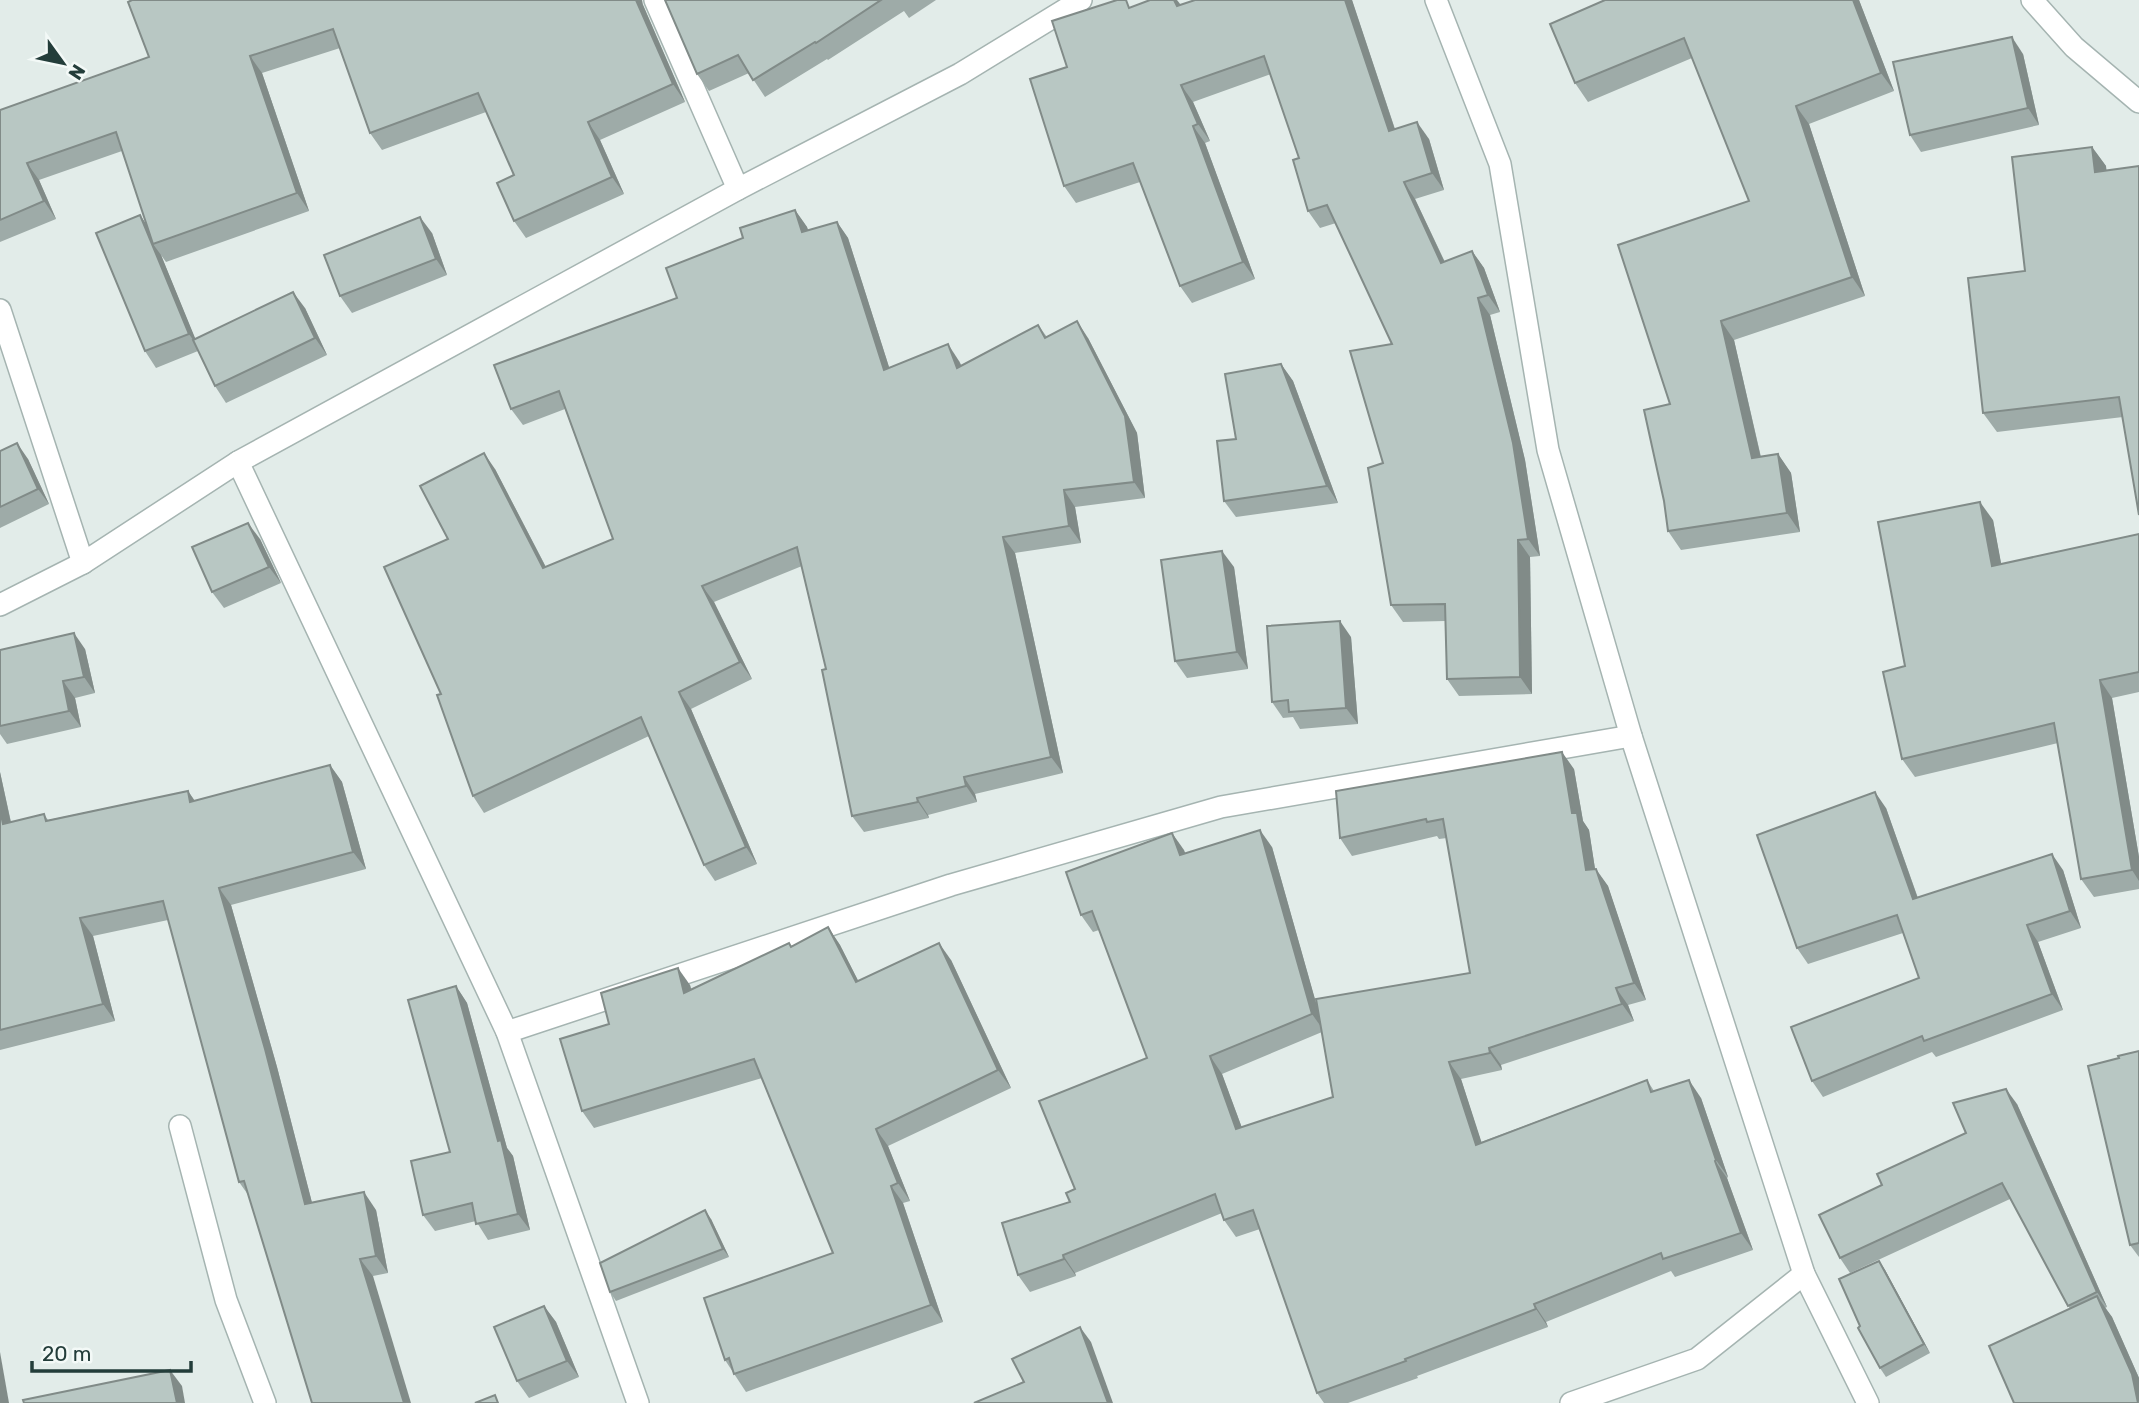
<svg xmlns="http://www.w3.org/2000/svg" width="2139" height="1403" font-family="Rubik,sans-serif">
  <style>
    .lines { fill: none; stroke-linecap: round; stroke-linejoin: round }
    .minor-casing { stroke: #a5b4b1; stroke-width: 24 }
    .minor { stroke: #fff; stroke-width: 21 }
    .wall { fill: #9eaba8; fill-rule: evenodd }
    .shaded-wall { fill: #818b88 }
    .building { fill: #b8c7c3; stroke: #818b88; stroke-width: 2 }
  </style>
  <rect width="100%" height="100%" fill="#e2ece9"/>
  <g class="lines">
    <defs>
      <g id="minor">
        <polyline points="655,0 738,189"/>
        <polyline points="1436,0 1500,164 1548,450 1631,736 1804,1274 1868,1403"/>
        <polyline points="2032,0 2074,47 2139,102"/>
        <polyline points="0,310 83,563"/>
        <polyline points="238,462 507,1032 638,1403"/>
        <polyline points="0,605 83,563 238,462 738,189 960,74 1081,0"/>
        <polyline points="507,1032 951,885 1221,807 1631,736"/>
        <polyline points="180,1126 226,1300 265,1403"/>
        <polyline points="1571,1403 1697,1359 1804,1274"/>
      </g>
    </defs>
    <use href="#minor" class="minor-casing"/>
    <use href="#minor" class="minor"/>
  </g>
  <g class="wall">
    <polygon points="132,0 643,5 685,102 600,140 624,194 526,238 514,221 514,175 486,112 382,150 370,133 340,48 262,73 309,211 166,262 161,255 195,339 305,308 327,355 226,403 215,386 198,351 156,368 145,351 140,215 147,226 122,151 39,180 56,219 0,242 0,110 149,57"/>
    <polygon points="665,0 936,0 909,18 904,11 828,60 827,59 765,97 749,73 709,91 697,74"/>
    <polygon points="1352,0 1395,129 1429,139 1444,190 1415,199 1445,262 1472,251 1484,268 1500,312 1490,315 1525,460 1540,556 1530,557 1532,694 1459,696 1447,679 1445,621 1403,622 1391,605 1383,463 1392,344 1336,223 1320,228 1308,211 1299,158 1271,74 1193,102 1210,141 1205,143 1255,279 1192,303 1180,286 1140,182 1076,203 1064,186 1132,7"/>
    <polygon points="1605,0 1859,0 1894,91 1809,124 1865,296 1734,340 1761,457 1778,454 1791,473 1800,532 1681,550 1668,531 1670,404 1749,201 1692,58 1588,102 1575,83"/>
    <polygon points="2023,54 2039,125 1921,152 1910,135"/>
    <polygon points="2092,147 2106,166 2106,171 2123,417 1997,432 1983,413 2025,271"/>
    <polygon points="795,210 807,227 808,230 837,222 848,238 889,367 959,361 962,366 1038,325 1047,337 1088,338 1137,433 1145,498 1075,507 1081,543 1015,553 1063,773 975,794 977,802 928,815 929,818 864,832 852,816 826,669 802,566 714,602 752,679 691,709 757,864 715,881 704,865 649,736 484,813 473,796 441,694 448,539 495,469 546,567 613,539 565,409 523,425 511,409 677,298 743,238"/>
    <polygon points="432,233 447,275 352,313 340,296"/>
    <polygon points="1281,364 1293,381 1338,503 1236,517 1224,501 1236,439"/>
    <polygon points="0,451 28,459 49,504 0,528"/>
    <polygon points="1993,520 2001,564 2139,534 2139,692 2112,698 2139,857 2139,889 2094,897 2081,879 2058,743 1915,777 1902,759 1905,666"/>
    <polygon points="260,539 281,583 224,608 212,592"/>
    <polygon points="1234,567 1248,669 1187,678 1175,661"/>
    <polygon points="1351,637 1358,724 1300,729 1293,717 1283,718 1272,702"/>
    <polygon points="85,649 95,693 75,698 81,727 7,744 0,734 0,650"/>
    <polygon points="330,765 342,782 366,869 231,905 277,1067 312,1203 376,1210 388,1273 373,1276 249,1196 239,1182 168,920 93,936 115,1021 0,1050 0,772 11,822 44,814 48,820 188,791 195,801"/>
    <path d="M 1574,769 L 1583,821 L 1589,830 L 1595,869 L 1608,886 L 1646,1000 L 1628,1005 L 1634,1021 L 1501,1065 L 1502,1070 L 1461,1079 L 1481,1142 L 1647,1080 L 1654,1091 L 1701,1098 L 1728,1177 L 1727,1178 L 1753,1250 L 1675,1277 L 1671,1271 L 1546,1322 L 1548,1327 L 1417,1376 L 1418,1378 L 1348,1403 L 1324,1403 L 1317,1393 L 1260,1229 L 1236,1237 L 1224,1220 L 1222,1213 L 1075,1273 L 1076,1276 L 1030,1292 L 1018,1275 L 1070,1202 L 1075,1189 L 1147,1058 L 1099,930 L 1093,932 L 1081,915 L 1172,833 L 1185,854 L 1272,847 L 1319,1014 L 1470,973 L 1447,838 L 1439,839 L 1437,836 L 1352,856 L 1340,838 ZM 1322,1032 L 1333,1097 L 1242,1128 L 1222,1074 Z"/>
    <polygon points="1886,808 1918,898 2063,870 2081,928 2038,942 2063,1010 1936,1057 1932,1052 1823,1097 1812,1081 1919,978 1903,933 1808,964 1797,948"/>
    <polygon points="828,927 840,945 858,981 951,960 1011,1088 888,1146 910,1201 903,1203 943,1322 746,1392 725,1360 833,1253 762,1078 594,1128 582,1111 609,1024 690,985 691,989 789,943 792,947"/>
    <polygon points="456,986 467,1003 507,1148 513,1156 530,1230 488,1240 476,1221 435,1231 423,1215 450,1152"/>
    <polygon points="2139,1051 2139,1257 2130,1245 2119,1058"/>
    <polygon points="2017,1104 2107,1307 2105,1308 2112,1317 2139,1378 2139,1403 2070,1309 2010,1199 1850,1273 1840,1258 1882,1185"/>
    <polygon points="711,1219 729,1257 616,1301 610,1292"/>
    <polygon points="1879,1261 1885,1270 1930,1353 1886,1377 1880,1368 1860,1326"/>
    <polygon points="544,1306 556,1322 579,1377 529,1398 517,1381"/>
  </g>
  <g class="shaded-wall">
    <polygon points="636,0 642,0 643,5 685,102 673,84"/>
    <polygon points="1174,0 1177,0 1184,9 1177,6"/>
    <polygon points="1345,0 1352,0 1401,148 1389,131"/>
    <polygon points="1853,0 1859,0 1894,91 1881,73"/>
    <polygon points="2012,37 2023,54 2039,125 2028,108"/>
    <polygon points="250,56 262,73 309,211 297,193"/>
    <polygon points="1181,85 1193,102 1210,141 1198,124"/>
    <polygon points="1796,106 1809,124 1865,296 1852,277"/>
    <polygon points="588,122 600,140 624,194 612,177"/>
    <polygon points="1417,122 1429,139 1444,190 1432,173"/>
    <polygon points="1193,126 1205,143 1255,279 1243,262"/>
    <polygon points="2092,147 2106,166 2109,191 2095,172"/>
    <polygon points="27,163 39,180 56,219 44,201"/>
    <polygon points="1404,182 1415,199 1453,280 1441,263"/>
    <polygon points="795,210 807,227 814,249 802,232"/>
    <polygon points="140,215 151,231 153,244 161,255 200,350 189,334"/>
    <polygon points="420,217 432,233 447,275 436,259"/>
    <polygon points="837,222 848,238 895,386 884,370"/>
    <polygon points="1472,251 1484,268 1500,312 1488,295"/>
    <polygon points="293,292 305,308 327,355 315,338"/>
    <polygon points="1478,298 1490,315 1525,460 1540,556 1528,539"/>
    <polygon points="1077,321 1088,338 1137,433 1145,498 1134,482"/>
    <polygon points="1721,321 1734,340 1765,476 1752,458"/>
    <polygon points="948,344 959,361 969,385 957,368"/>
    <polygon points="1281,364 1293,381 1338,503 1327,486"/>
    <polygon points="17,443 28,459 49,504 38,489"/>
    <polygon points="484,453 495,469 555,585 543,568"/>
    <polygon points="1778,454 1791,473 1800,532 1787,513"/>
    <polygon points="1064,490 1075,507 1081,543 1069,526"/>
    <polygon points="1980,502 1993,520 2005,584 1992,566"/>
    <polygon points="248,523 260,539 281,583 269,567"/>
    <polygon points="1003,537 1015,553 1063,773 1051,757"/>
    <polygon points="1518,540 1530,557 1532,694 1520,677"/>
    <polygon points="1222,551 1234,567 1248,669 1237,652"/>
    <polygon points="702,586 714,602 752,679 740,662"/>
    <polygon points="1340,621 1351,637 1358,724 1346,708"/>
    <polygon points="74,633 85,649 95,693 84,677"/>
    <polygon points="2100,680 2112,698 2139,857 2139,881 2132,870"/>
    <polygon points="63,681 75,698 81,727 69,711"/>
    <polygon points="679,692 691,709 757,864 746,847"/>
    <polygon points="1562,752 1574,769 1583,821 1589,830 1598,888 1586,870 1572,813"/>
    <polygon points="330,765 342,782 366,869 353,852"/>
    <polygon points="0,772 15,842 3,824 0,810"/>
    <polygon points="964,777 975,794 977,802 966,786"/>
    <polygon points="188,791 200,809 190,802"/>
    <polygon points="1875,792 1886,808 1924,916 1913,899"/>
    <polygon points="917,798 928,815 929,818 918,802"/>
    <polygon points="1260,830 1272,847 1324,1031 1312,1014"/>
    <polygon points="1172,833 1184,850 1193,872 1180,855"/>
    <polygon points="2052,854 2063,870 2081,928 2070,911"/>
    <polygon points="1596,869 1608,886 1646,1000 1634,983"/>
    <polygon points="219,888 231,905 277,1067 317,1222 305,1204"/>
    <polygon points="80,918 93,936 115,1021 103,1004"/>
    <polygon points="2027,925 2038,942 2063,1010 2052,994"/>
    <polygon points="828,927 840,945 868,1000 856,982"/>
    <polygon points="939,943 951,960 1011,1088 998,1070"/>
    <polygon points="678,968 690,985 696,1010 684,993"/>
    <polygon points="456,986 467,1003 507,1148 513,1156 530,1230 518,1214"/>
    <polygon points="1616,988 1628,1005 1634,1021 1622,1004"/>
    <polygon points="1489,1048 1501,1065 1502,1070 1490,1053"/>
    <polygon points="1210,1056 1222,1074 1249,1147 1236,1129"/>
    <polygon points="1449,1062 1461,1079 1488,1162 1476,1145"/>
    <polygon points="1689,1080 1701,1098 1728,1177 1716,1160"/>
    <polygon points="2006,1089 2017,1104 2107,1307 2097,1292"/>
    <polygon points="876,1129 888,1146 910,1201 898,1183"/>
    <polygon points="1715,1161 1727,1178 1753,1250 1741,1233"/>
    <polygon points="891,1186 903,1203 943,1322 931,1305"/>
    <polygon points="364,1192 376,1210 388,1273 376,1256"/>
    <polygon points="705,1210 711,1219 729,1257 723,1249"/>
    <polygon points="1063,1255 1075,1273 1076,1276 1064,1259"/>
    <polygon points="360,1259 373,1276 411,1403 404,1403"/>
    <polygon points="1879,1261 1885,1270 1930,1353 1924,1344"/>
    <polygon points="2097,1296 2112,1317 2139,1378 2139,1403"/>
    <polygon points="1534,1304 1546,1322 1548,1327 1536,1309"/>
    <polygon points="544,1306 556,1322 579,1377 567,1361"/>
    <polygon points="1080,1327 1091,1342 1113,1403 1108,1403"/>
    <polygon points="0,1352 9,1403 0,1403"/>
    <polygon points="170,1370 182,1386 185,1403 177,1403"/>
  </g>
  <g class="building">
    <polygon points="132,0 636,0 673,84 588,122 612,177 514,221 497,183 514,175 478,93 370,133 333,29 250,56 297,193 153,244 116,132 27,163 44,201 0,220 0,110 149,57 128,2"/>
    <polygon points="665,0 881,0 816,43 815,42 753,80 738,55 697,74"/>
    <polygon points="1117,0 1126,0 1129,8 1150,0 1174,0 1177,6 1195,0 1345,0 1389,131 1417,122 1432,173 1404,182 1441,263 1472,251 1488,295 1478,298 1513,443 1528,539 1518,540 1520,677 1447,679 1445,604 1391,605 1368,468 1383,463 1350,351 1392,344 1327,205 1308,211 1293,160 1299,158 1264,56 1181,85 1198,124 1193,126 1243,262 1180,286 1133,163 1064,186 1030,79 1067,67 1052,21"/>
    <polygon points="1605,0 1853,0 1881,73 1796,106 1852,277 1721,321 1752,458 1778,454 1787,513 1668,531 1664,501 1644,410 1670,404 1618,245 1749,201 1684,38 1575,83 1550,24"/>
    <polygon points="2012,37 2028,108 1910,135 1893,62"/>
    <polygon points="2092,147 2095,172 2139,166 2139,515 2119,397 1983,413 1968,278 2025,271 2012,157"/>
    <polygon points="795,210 802,232 837,222 884,370 948,344 957,368 1038,325 1045,338 1077,321 1125,416 1134,482 1064,490 1069,526 1003,537 1051,757 964,777 966,786 917,798 918,802 852,816 822,670 826,669 797,547 702,586 740,662 679,692 746,847 704,865 641,717 473,796 437,695 441,694 384,567 448,539 420,486 484,453 543,568 613,539 559,391 511,409 494,365 677,298 666,268 743,238 740,228"/>
    <polygon points="140,215 189,334 145,351 96,233"/>
    <polygon points="420,217 436,259 340,296 324,255"/>
    <polygon points="293,292 315,338 215,386 193,340"/>
    <polygon points="1281,364 1327,486 1224,501 1217,441 1236,439 1225,374"/>
    <polygon points="17,443 38,489 0,507 0,451"/>
    <polygon points="1980,502 1992,566 2139,534 2139,672 2100,680 2132,870 2081,879 2054,723 1902,759 1883,672 1905,666 1878,522"/>
    <polygon points="248,523 269,567 212,592 192,547"/>
    <polygon points="1222,551 1237,652 1175,661 1161,560"/>
    <polygon points="1340,621 1346,708 1289,712 1288,700 1272,702 1267,626"/>
    <polygon points="74,633 84,677 63,681 69,711 0,726 0,650"/>
    <polygon points="1562,752 1572,813 1577,813 1586,870 1596,869 1634,983 1616,988 1622,1004 1489,1048 1490,1053 1449,1062 1476,1145 1647,1080 1651,1092 1689,1080 1716,1160 1715,1161 1741,1233 1663,1259 1661,1253 1534,1304 1536,1309 1405,1359 1406,1361 1317,1393 1253,1210 1224,1220 1215,1194 1063,1255 1064,1259 1018,1275 1002,1223 1070,1202 1066,1193 1075,1189 1039,1101 1147,1058 1092,911 1081,915 1066,872 1172,833 1180,855 1260,830 1312,1014 1210,1056 1236,1129 1333,1097 1316,999 1470,973 1443,819 1427,822 1426,819 1340,838 1336,791"/>
    <polygon points="330,765 353,852 219,888 265,1049 305,1204 364,1192 376,1256 360,1259 404,1403 312,1403 244,1181 239,1182 163,901 80,918 103,1004 0,1030 0,810 3,824 44,814 46,821 188,791 190,802"/>
    <polygon points="1875,792 1913,899 2052,854 2070,911 2027,925 2052,994 1924,1041 1922,1036 1812,1081 1791,1027 1919,978 1897,915 1797,948 1757,835"/>
    <polygon points="828,927 856,982 939,943 998,1070 876,1129 898,1183 891,1186 931,1305 734,1374 729,1358 725,1360 704,1298 833,1253 754,1059 582,1111 560,1039 609,1024 601,993 678,968 684,993 789,943 791,947"/>
    <polygon points="456,986 498,1141 501,1140 518,1214 476,1224 472,1203 423,1215 411,1161 450,1152 408,1000"/>
    <polygon points="2139,1051 2139,1243 2130,1245 2088,1066 2119,1058 2118,1056"/>
    <polygon points="2006,1089 2097,1292 2068,1306 2002,1183 1840,1258 1819,1215 1882,1185 1877,1174 1966,1133 1953,1103"/>
    <polygon points="705,1210 723,1249 610,1292 600,1263"/>
    <polygon points="1879,1261 1924,1344 1880,1368 1858,1328 1860,1326 1839,1279"/>
    <polygon points="2097,1296 2132,1374 2138,1403 2014,1403 1989,1346"/>
    <polygon points="544,1306 567,1361 517,1381 494,1327"/>
    <polygon points="1080,1327 1108,1403 974,1403 1024,1382 1012,1359"/>
    <polygon points="170,1370 177,1403 24,1403 23,1400"/>
    <polygon points="495,1395 498,1403 475,1403"/>
  </g>
  <g transform="translate(63 63) rotate(123)" stroke="#f3f9f7" stroke-width="5" paint-order="stroke">
  <path d="M0-5L12 26L0 18L-12 26Z" fill="#233d3a"/>
  <text y="-10" font-size="19" font-weight="bold" text-anchor="middle" fill="#233d3a">N</text>
  </g>
  <path d="M32 1361v10h159v-10" fill="none" stroke="#233d3a" stroke-width="3.5"/>
  <text x="42" y="1361" font-size="21" fill="#233d3a" stroke="#f3f9f7" stroke-width="5" paint-order="stroke">20 m</text>
</svg>
